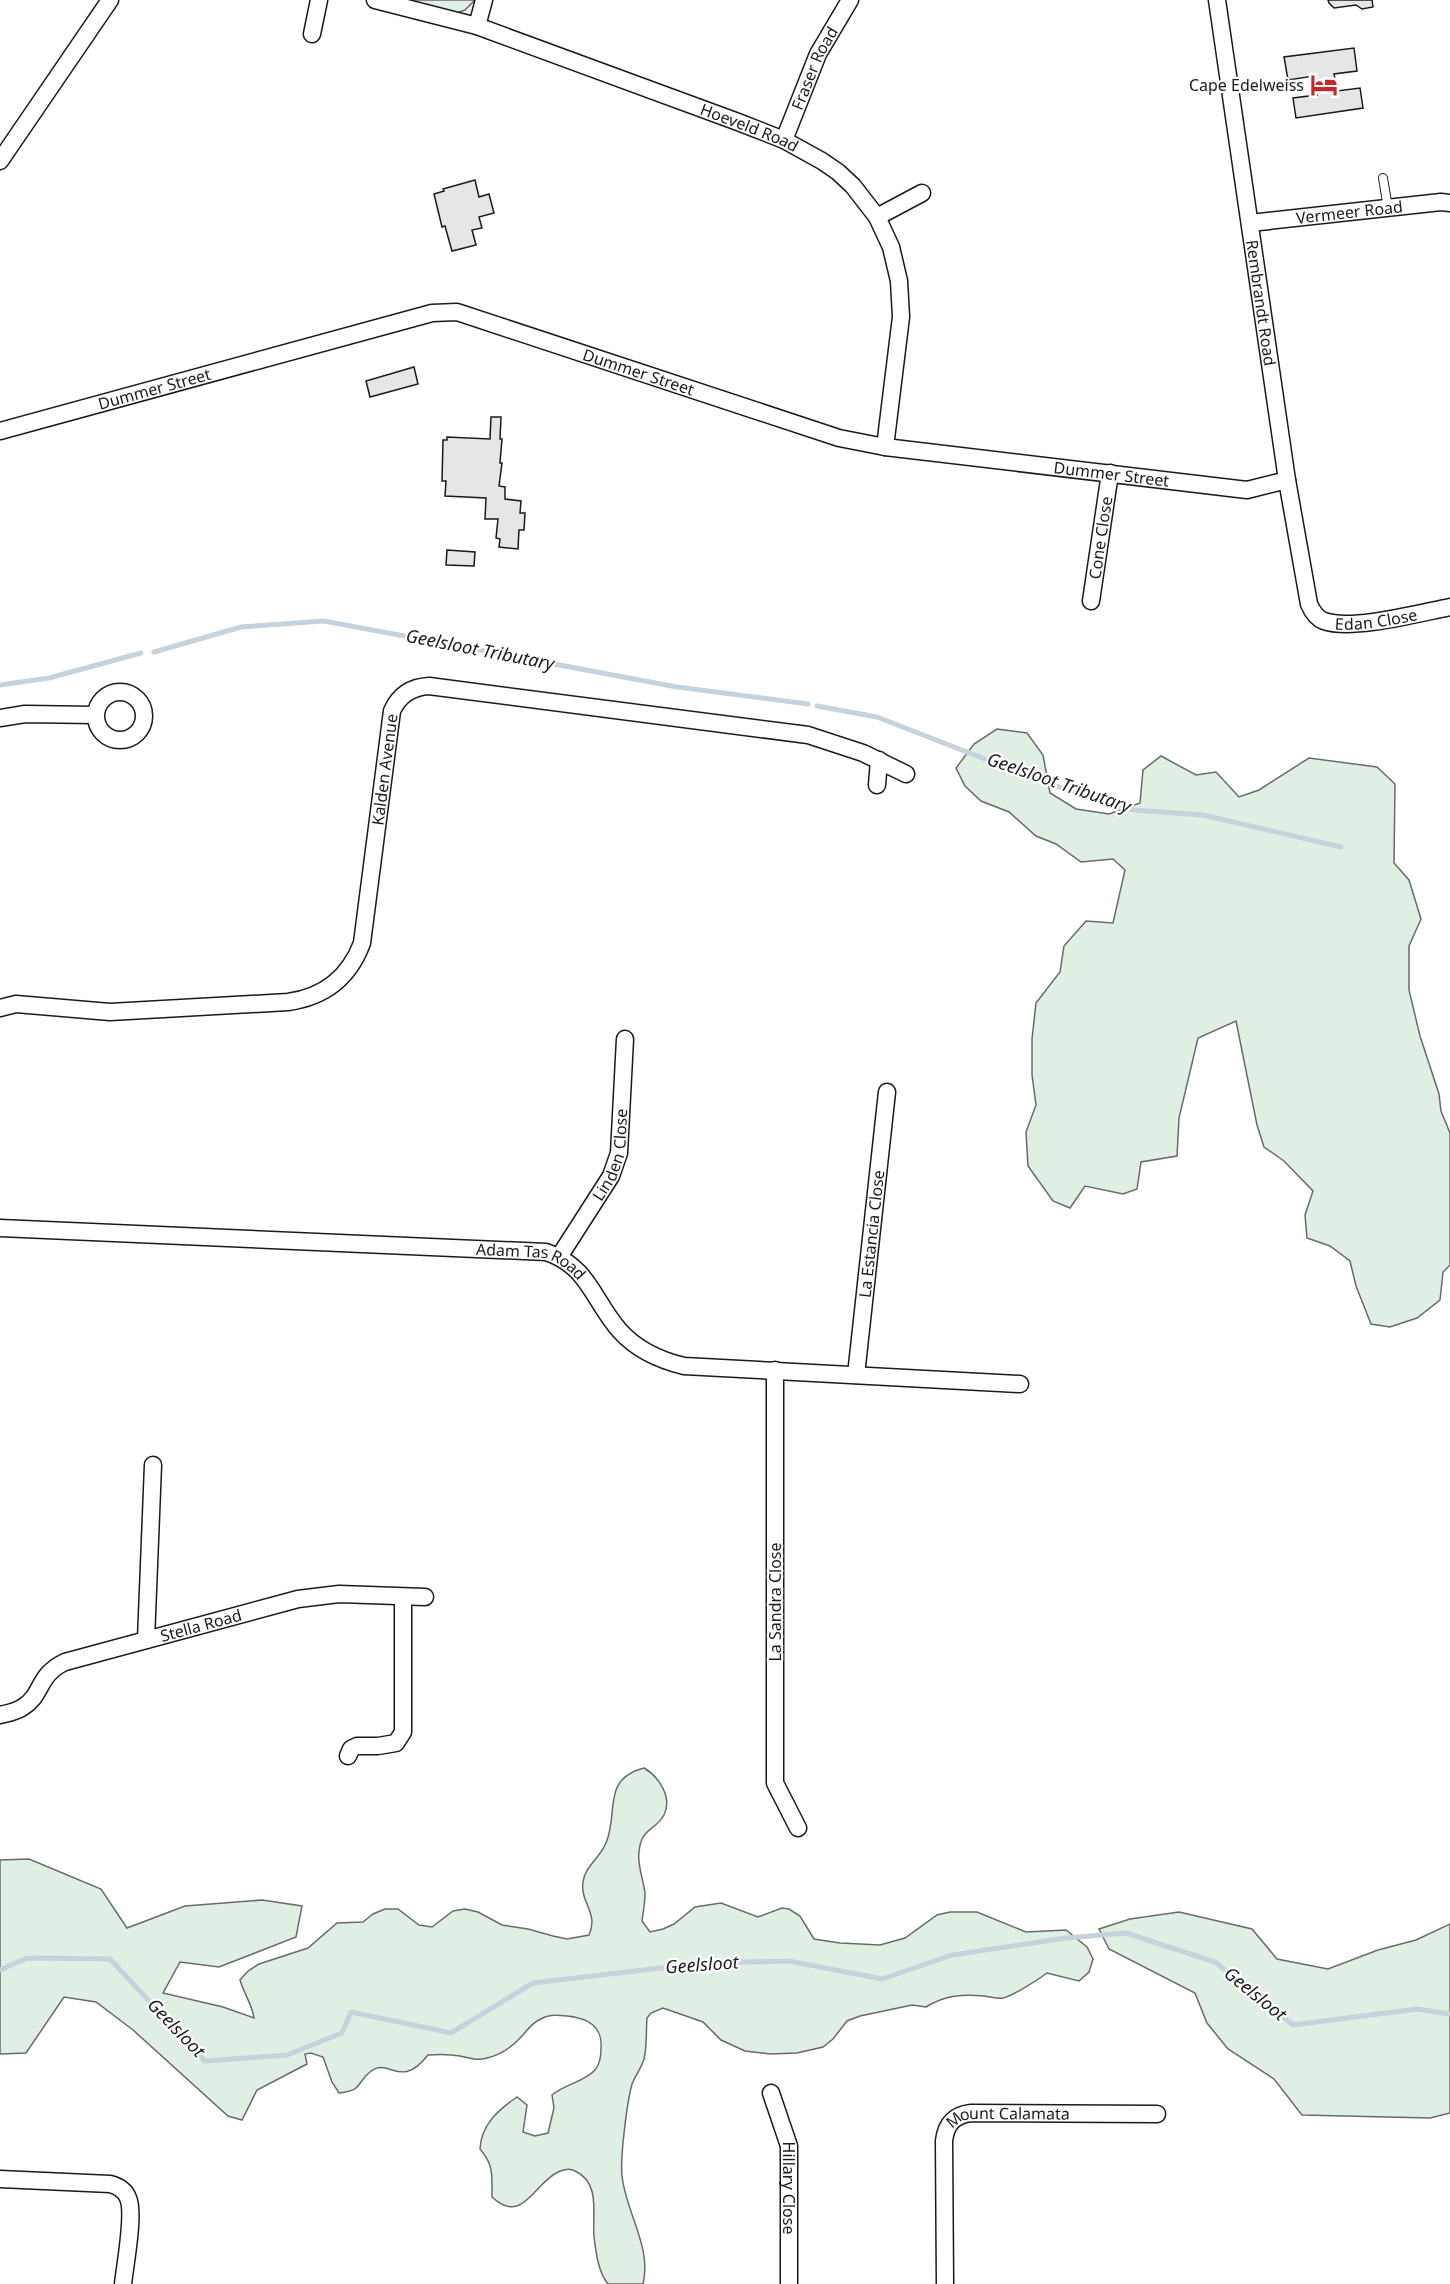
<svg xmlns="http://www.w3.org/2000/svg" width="1450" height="2284" font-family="'Noto Sans',sans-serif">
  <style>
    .green { fill: #e0efe3; stroke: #6a6a6a; stroke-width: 1.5 }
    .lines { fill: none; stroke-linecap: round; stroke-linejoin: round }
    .stream { stroke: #c6d2dc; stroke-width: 5 }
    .building { fill: #e6e6e6; stroke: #1a1a1a; stroke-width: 1.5 }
    .lane-casing { stroke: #1a1a1a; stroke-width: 10 }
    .street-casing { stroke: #1a1a1a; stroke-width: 19 }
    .lane { stroke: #fff; stroke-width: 8 }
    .street { stroke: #fff; stroke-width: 16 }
    .labels { text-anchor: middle; stroke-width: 4.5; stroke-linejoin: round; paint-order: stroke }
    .street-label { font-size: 16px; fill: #1a1a1a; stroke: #fff }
    .poi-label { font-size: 16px; fill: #1a1a1a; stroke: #fff; text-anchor: end }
    .water-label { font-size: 18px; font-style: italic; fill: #1a1a1a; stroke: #fff }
  </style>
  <rect width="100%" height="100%" fill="#fff"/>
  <g class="green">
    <polygon points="407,0 475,0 465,10 457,13"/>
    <polygon points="997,729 1027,733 1043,755 1050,793 1076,809 1109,814 1140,803 1143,770 1161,756 1196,775 1216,772 1239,797 1259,790 1309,758 1377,767 1395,784 1394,863 1409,880 1421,919 1409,946 1409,990 1420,1036 1439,1094 1441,1111 1450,1133 1450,1265 1443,1272 1440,1300 1417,1318 1390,1327 1371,1324 1356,1286 1350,1261 1330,1246 1307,1238 1305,1215 1313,1191 1284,1161 1264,1147 1257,1125 1236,1021 1198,1038 1179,1118 1177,1156 1141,1162 1137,1189 1123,1194 1085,1186 1070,1208 1053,1201 1028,1166 1026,1132 1036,1105 1032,1075 1032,1039 1036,1003 1060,972 1064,946 1086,921 1113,923 1125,870 1113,859 1081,862 1056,844 1036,836 1009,812 981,801 965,786 956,768 974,744"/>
    <path d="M 644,1768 C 658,1776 673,1797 664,1815 C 655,1831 641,1828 639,1852 C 637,1866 644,1880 645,1894 C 645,1903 643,1913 642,1921 L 650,1932 L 663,1929 L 674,1924 L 695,1907 L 721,1903 L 758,1917 L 782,1908 L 789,1909 L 800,1916 L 814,1939 L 840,1943 L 880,1945 L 905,1938 L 937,1915 L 950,1912 L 977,1912 L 1026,1932 L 1066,1930 L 1087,1947 L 1093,1959 L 1089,1972 L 1079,1981 L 1047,1973 C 1039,1979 1011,1997 1003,1998 C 997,1999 990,1997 984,1996 C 963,1994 945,1995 926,2007 L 912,2005 L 860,2016 L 847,2021 L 833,2039 L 823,2047 L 797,2053 L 770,2054 L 745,2051 L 721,2040 L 703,2022 L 663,2008 L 651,2013 L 647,2018 C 646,2031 647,2047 644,2059 C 641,2069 635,2076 632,2084 C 627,2102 620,2158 622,2176 C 626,2213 652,2247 643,2284 L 608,2284 C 598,2272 596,2252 594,2237 C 592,2213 601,2183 575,2171 C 570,2168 564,2169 558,2172 C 534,2183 523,2226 492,2197 C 492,2176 494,2165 480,2149 C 481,2125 498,2110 517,2097 L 527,2105 L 523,2132 L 535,2136 L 548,2133 L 554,2108 L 552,2095 C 565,2084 584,2082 595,2070 C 600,2064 601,2056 601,2049 C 603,2026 588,2018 567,2016 C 558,2015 549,2014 541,2019 C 531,2023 528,2030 521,2037 C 512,2047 500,2055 487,2058 C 476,2061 471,2058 460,2056 C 449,2054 439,2054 428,2055 C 400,2091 389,2056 370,2072 C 355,2084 364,2090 339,2093 L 332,2082 L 323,2057 L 311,2053 L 305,2054 L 307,2064 L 257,2090 L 242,2120 L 228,2116 L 133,2030 L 96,2002 L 64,1997 L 26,2053 L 0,2054 L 0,1860 L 29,1859 L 101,1889 L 127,1928 L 185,1906 L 262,1900 L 302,1906 L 296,1937 L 219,1967 L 180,1962 L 163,1993 L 223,2007 L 254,2018 C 252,2004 244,1994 240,1980 L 248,1971 L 259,1964 L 308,1948 L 337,1923 L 363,1922 L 373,1914 L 385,1909 L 398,1909 L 419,1925 L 432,1927 L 453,1911 L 465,1909 L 478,1912 L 502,1925 L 528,1929 L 553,1936 L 567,1939 L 589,1935 C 599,1913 580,1903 583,1882 C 585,1866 600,1858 606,1843 C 619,1813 601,1779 644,1768 Z"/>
    <polygon points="1179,1912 1252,1929 1277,1959 1328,1969 1378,1950 1416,1940 1450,1924 1450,2113 1430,2118 1302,2115 1274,2079 1228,2049 1207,2023 1195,1993 1109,1949 1099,1929 1130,1919"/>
  </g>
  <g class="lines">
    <g class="stream">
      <polyline points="154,652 241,627 324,621 677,687 808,704"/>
      <polyline points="0,685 49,678 141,653"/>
      <polyline points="817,706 877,717 1049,784 1134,810 1203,815 1341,847"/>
      <polyline points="0,1970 27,1958 110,1959 205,2061 287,2055 342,2033 351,2012 451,2033 533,1983 703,1963 789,1961 882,1979 952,1955 1066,1938 1126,1933 1215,1962 1293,2025 1417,2009 1450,2014"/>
    </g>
  </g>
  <g class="building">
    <polygon points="1328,0 1372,0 1373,7 1362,9 1356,5 1334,8 1329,3"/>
    <polygon points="1354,48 1357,71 1334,74 1337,91 1360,88 1363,108 1296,118 1293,98 1317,95 1314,76 1288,80 1284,57"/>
    <polygon points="475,180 479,197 489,194 494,213 479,217 482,228 472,230 476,245 452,251 445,226 442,227 434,194 444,191 443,189"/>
    <polygon points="414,367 418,384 370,397 366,381"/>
    <polygon points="491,417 501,417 500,439 502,439 500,463 502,463 499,486 505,487 505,499 521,501 520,513 525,513 524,530 519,530 518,549 499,547 500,539 496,538 498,519 485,519 486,498 445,496 446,481 442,481 443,440 447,440 447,437 490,439"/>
    <polygon points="447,550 475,552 474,566 446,565"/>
  </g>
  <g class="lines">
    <defs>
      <polyline id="lane" points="1383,178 1388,208"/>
      <g id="street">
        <path id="s1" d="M 375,0 L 477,26 L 738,122 L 784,140 L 822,161 L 838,172 L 853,186 L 877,217 L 891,247 L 899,281 L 901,317 L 885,447"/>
        <path id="s2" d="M 1217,0 L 1287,480 L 1309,604 C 1312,611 1316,618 1324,621 C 1352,631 1419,613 1450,607"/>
        <polyline points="477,26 484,0"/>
        <polyline points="312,34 319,0"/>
        <path id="s3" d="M 784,140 L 818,54 L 850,0"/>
        <polyline points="0,161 110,0"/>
        <polyline points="877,217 922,193"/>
        <path id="s4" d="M 1250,223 L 1441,202 L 1450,203"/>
        <path id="s5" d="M 0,431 L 432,313 L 457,312 L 839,438 L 885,447 L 1247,490 L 1287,480"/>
        <path id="s6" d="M 1091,601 L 1110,473"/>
        <circle cx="120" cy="716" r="24"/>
        <polyline points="0,718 25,714 95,715"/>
        <polyline points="877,785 879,760"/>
        <path id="s7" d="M 0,1008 L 16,1004 L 110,1012 L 288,1002 C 324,997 349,978 362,943 L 392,711 C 399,695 411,687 429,686 L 808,735 L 863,753 L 906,774"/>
        <path id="s8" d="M 0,1228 L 546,1252 C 589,1266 593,1301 620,1331 C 637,1350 659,1360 684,1366 L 1020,1384"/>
        <path id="s9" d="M 559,1257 L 611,1176 L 619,1153 L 625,1039"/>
        <polyline points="775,1370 775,1783 798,1828"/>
        <path id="s10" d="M 856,1375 L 887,1092"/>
        <polyline points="146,1640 153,1465"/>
        <path id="s11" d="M 0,1715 C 8,1713 16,1712 23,1707 C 43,1695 37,1675 65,1662 L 298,1599 L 339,1594 L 425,1597"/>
        <polyline points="348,1756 351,1749 357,1746 378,1746 396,1743 403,1732 403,1597"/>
        <path id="s12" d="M 771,2093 L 789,2146 L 789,2284"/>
        <path d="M 0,2179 L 110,2184 C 118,2186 125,2190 128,2198 C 135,2213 125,2265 123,2284"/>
        <path id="s13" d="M 945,2284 L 944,2141 C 946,2124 954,2115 971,2113 L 1157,2114"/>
      </g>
    </defs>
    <use href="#lane" class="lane-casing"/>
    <use href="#street" class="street-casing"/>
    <use href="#lane" class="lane"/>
    <use href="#street" class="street"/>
  </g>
  <defs>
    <symbol id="hotel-bare" viewBox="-9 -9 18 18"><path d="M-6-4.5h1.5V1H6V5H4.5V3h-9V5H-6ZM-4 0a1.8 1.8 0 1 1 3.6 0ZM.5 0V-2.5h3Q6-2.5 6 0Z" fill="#c62828" stroke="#fff" stroke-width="2.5" paint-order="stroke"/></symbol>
  </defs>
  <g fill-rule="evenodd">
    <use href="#hotel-bare" x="1305" y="66" width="38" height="38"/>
  </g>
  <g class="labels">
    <g class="street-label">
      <text dy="6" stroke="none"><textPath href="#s3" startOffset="78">Fraser Road</textPath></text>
      <text dy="6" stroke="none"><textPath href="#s1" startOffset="396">Hoeveld Road</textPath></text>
      <text dy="6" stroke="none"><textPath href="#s4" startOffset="100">Vermeer Road</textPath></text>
      <text dy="6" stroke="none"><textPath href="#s2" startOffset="306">Rembrandt Road</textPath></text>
      <text dy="6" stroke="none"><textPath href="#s5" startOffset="664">Dummer Street</textPath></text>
      <text dy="6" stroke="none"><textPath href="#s5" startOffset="160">Dummer Street</textPath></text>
      <text dy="6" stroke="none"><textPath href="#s5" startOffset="1150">Dummer Street</textPath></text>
      <text dy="6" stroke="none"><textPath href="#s6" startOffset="64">Cone Close</textPath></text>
      <text dy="6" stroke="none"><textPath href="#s2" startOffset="687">Edan Close</textPath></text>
      <text dy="6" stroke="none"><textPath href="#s7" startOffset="564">Kalden Avenue</textPath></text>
      <text dy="6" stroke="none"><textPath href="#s9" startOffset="117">Linden Close</textPath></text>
      <text dy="6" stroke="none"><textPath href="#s10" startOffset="142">La Estancia Close</textPath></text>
      <text dy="6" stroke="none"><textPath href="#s8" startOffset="534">Adam Tas Road</textPath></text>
      <text transform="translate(775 1602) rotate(-90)" y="6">La Sandra Close</text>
      <text dy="6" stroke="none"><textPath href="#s11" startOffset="228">Stella Road</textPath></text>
      <text dy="6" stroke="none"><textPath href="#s13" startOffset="222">Mount Calamata</textPath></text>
      <text dy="6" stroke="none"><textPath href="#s12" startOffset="98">Hillary Close</textPath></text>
    </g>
    <g class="poi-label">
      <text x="1304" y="91">Cape Edelweiss</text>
    </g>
    <g class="water-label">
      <text transform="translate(480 650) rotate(11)" y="6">Geelsloot Tributary</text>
      <text transform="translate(1059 783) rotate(19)" y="6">Geelsloot Tributary</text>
      <text transform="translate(702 1965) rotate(-4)" y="6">Geelsloot</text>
      <text transform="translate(1255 1994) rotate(39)" y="6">Geelsloot</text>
      <text transform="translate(176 2028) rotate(46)" y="6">Geelsloot</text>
    </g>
  </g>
</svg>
